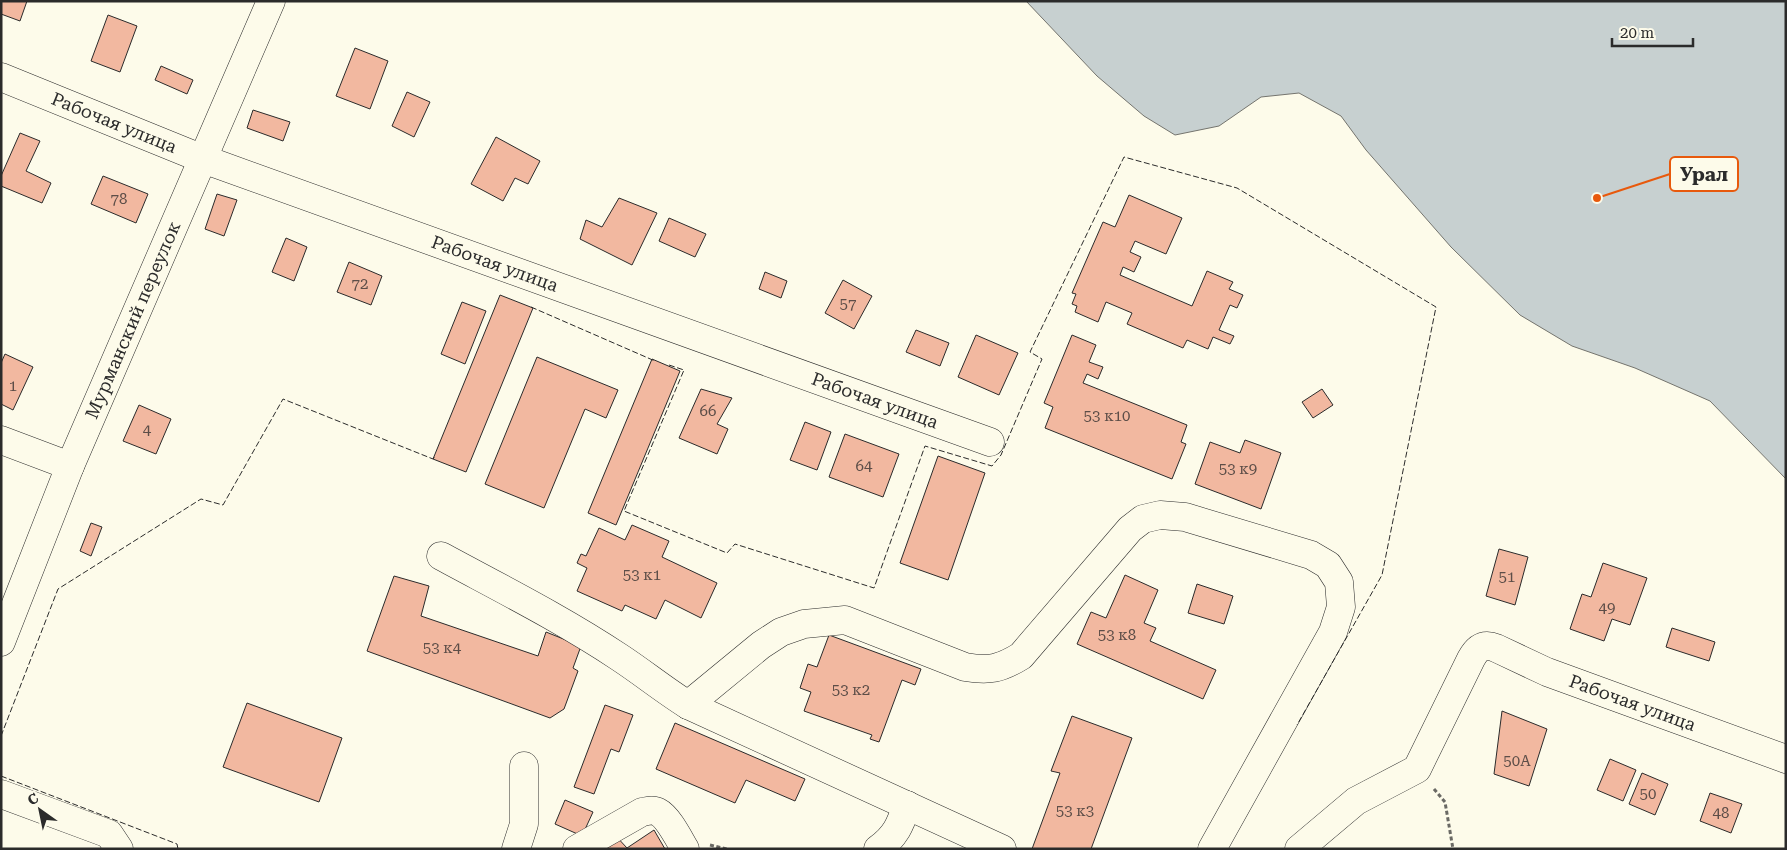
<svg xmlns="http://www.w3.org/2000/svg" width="1787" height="850" font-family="'Roboto Serif',serif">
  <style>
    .water { fill: #c7d0d0; stroke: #74746e }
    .building { fill: #f2b8a0; stroke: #2b2b2b }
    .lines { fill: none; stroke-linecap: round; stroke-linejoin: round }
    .minor-casing { stroke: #2b2b2b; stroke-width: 29 }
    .path { stroke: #6a6964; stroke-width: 3; stroke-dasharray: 4 2.5; stroke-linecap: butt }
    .minor { stroke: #fdfbea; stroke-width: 28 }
    .fence { stroke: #2b2b2b; stroke-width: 1; stroke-dasharray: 6 2.5; stroke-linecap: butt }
    .labels { text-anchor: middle; stroke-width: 4; stroke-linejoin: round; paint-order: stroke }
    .number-label { font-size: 15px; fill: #5d4e48 }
    .street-label { font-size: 18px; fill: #2b2b2b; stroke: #fdfbea }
    .leader { fill: none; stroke: #e8590c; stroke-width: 2 }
    .callout-dot { fill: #e8590c; stroke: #fdfbea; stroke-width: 2 }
    .callout { fill: #fdfbea; stroke: #e8590c; stroke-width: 2 }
    .callout-label { font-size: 19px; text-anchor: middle; font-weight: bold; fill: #2b2b2b }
  </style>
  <rect width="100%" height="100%" fill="#fdfbea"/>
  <polygon class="water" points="1026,1 1786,1 1786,479 1710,401 1635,368 1572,346 1520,315 1451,247 1366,150 1341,116 1299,93 1261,97 1219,126 1175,135 1144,116 1097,76"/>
  <g class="building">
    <polygon points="1,1 27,1 20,21 1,14"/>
    <polygon points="108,15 137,26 120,72 91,61"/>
    <polygon points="355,48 388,61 370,109 336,96"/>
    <polygon points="161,66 193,80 187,94 155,80"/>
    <polygon points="407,92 430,102 414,137 392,126"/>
    <polygon points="253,110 290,122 283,141 247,128"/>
    <polygon points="20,133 40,141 26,171 51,183 42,203 1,186 1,176"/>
    <polygon points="496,137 540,161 528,184 515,178 503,201 471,184"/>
    <polygon points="103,176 148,194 136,223 91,204"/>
    <polygon points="217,194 237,200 224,236 205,229"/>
    <polygon points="1129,195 1182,218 1166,254 1135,241 1130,252 1141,257 1134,272 1123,267 1120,275 1192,306 1207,271 1233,282 1229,289 1243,295 1237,308 1230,305 1219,330 1234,336 1230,344 1213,337 1208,349 1187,340 1183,348 1127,324 1132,313 1106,302 1098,322 1075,312 1077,306 1072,304 1076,294 1072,293 1103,222 1115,227"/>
    <polygon points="619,198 657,213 632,265 580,239 586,220 602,227"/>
    <polygon points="669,218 706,234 695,257 659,241"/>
    <polygon points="286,238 307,247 294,281 272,272"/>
    <polygon points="349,262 382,276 371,305 337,292"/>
    <polygon points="765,272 787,281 781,298 759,289"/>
    <polygon points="843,280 872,296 854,329 825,313"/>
    <polygon points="500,295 533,308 466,472 433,459"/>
    <polygon points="462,302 486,311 465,364 441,354"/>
    <polygon points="916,330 949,343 940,366 906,352"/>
    <polygon points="976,335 1018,353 999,395 958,377"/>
    <polygon points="1072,335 1096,345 1089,362 1103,367 1098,379 1087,374 1083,383 1187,425 1181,442 1186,444 1172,479 1045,428 1053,407 1044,403"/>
    <polygon points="5,354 33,367 13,410 1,404 1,363"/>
    <polygon points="537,357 618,390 606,418 585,409 544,508 485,484"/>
    <polygon points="652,359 680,371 616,525 588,513"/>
    <polygon points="701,389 732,398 717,424 728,429 717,454 679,438"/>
    <polygon points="1322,389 1333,405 1313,418 1302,402"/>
    <polygon points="139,405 171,419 156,454 123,441"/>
    <polygon points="805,422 831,432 817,470 790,460"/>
    <polygon points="845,434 899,454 883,497 829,477"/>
    <polygon points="1245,440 1281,453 1261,509 1195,484 1210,442 1240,453"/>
    <polygon points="938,456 985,473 948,580 900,563"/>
    <polygon points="91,523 102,527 91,556 80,551"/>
    <polygon points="632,525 669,541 662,557 717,583 701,618 665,600 656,619 625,605 622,611 577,591 587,568 577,563 581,554 586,556 599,528 625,540"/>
    <polygon points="1499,549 1528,557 1515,605 1486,596"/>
    <polygon points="1603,563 1647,578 1630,625 1612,619 1604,641 1570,629 1582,594 1591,597"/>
    <polygon points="1125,575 1158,590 1144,623 1156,628 1150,641 1216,670 1203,699 1077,644 1091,612 1106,618"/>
    <polygon points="394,576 429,586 421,616 538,656 546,632 581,646 573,668 578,671 564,709 550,718 367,651"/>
    <polygon points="1197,584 1233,596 1224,624 1188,613"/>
    <polygon points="1672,628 1715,642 1709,661 1666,647"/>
    <polygon points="829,635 921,669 915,685 902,680 879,742 870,739 872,735 804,711 811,692 800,688 808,664 817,667"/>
    <polygon points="247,703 342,738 319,802 223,767"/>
    <polygon points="605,705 633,715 619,752 611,749 594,794 574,787"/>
    <polygon points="1502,711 1547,729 1529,786 1494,774"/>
    <polygon points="1072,716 1132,738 1091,849 1032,849 1060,773 1051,771"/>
    <polygon points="675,723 805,779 795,801 746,780 735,803 656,769"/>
    <polygon points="1610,759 1636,770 1623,801 1597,790"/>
    <polygon points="1642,773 1668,784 1655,815 1629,804"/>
    <polygon points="1710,793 1742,804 1731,833 1700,821"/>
    <polygon points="565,800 593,812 582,836 555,824"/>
    <polygon points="654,830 665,849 591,849 614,834 627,848"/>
  </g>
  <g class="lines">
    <defs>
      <g id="minor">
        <path id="s1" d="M 1,77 L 203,159 L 990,442"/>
        <polyline points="1,440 70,466"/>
        <path d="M 441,556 C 500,588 562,619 619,657 C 642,672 664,690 688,705 L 1002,849"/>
        <path id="s2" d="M 1,642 L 70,466 L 271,1"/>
        <path d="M 688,705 L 761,645 L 781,632 L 804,624 L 845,620 L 965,667 C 989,671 1000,669 1021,656 L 1130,529 L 1143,519 L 1160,515 L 1185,517 L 1311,555 L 1328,565 L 1339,582 L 1341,607 L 1333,632 L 1212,849"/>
        <polyline points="1,794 109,834 119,849"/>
        <polyline points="516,849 524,824 524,766"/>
        <path d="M 577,849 L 642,812 C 647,811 653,809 658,812 C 668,817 679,839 685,849"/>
        <path d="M 878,849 C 896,836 900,825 907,805"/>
        <path id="s3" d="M 1299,849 L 1356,801 L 1417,769 L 1471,659 C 1477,648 1483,643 1496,648 L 1547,672 L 1786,759"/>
      </g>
    </defs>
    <use href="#minor" class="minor-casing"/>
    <g class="path">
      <polyline points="1434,789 1445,802 1453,849"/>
      <polyline points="710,845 727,849"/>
    </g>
    <use href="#minor" class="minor"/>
    <g class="fence">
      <polyline points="531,307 655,361"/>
      <polyline points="669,365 684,370 624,511 727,553 735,544 874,588 925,446 992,466 1001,455 1042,359 1030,352 1124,157 1237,188 1436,307 1382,575 1297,725"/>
      <polyline points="1,736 58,589 201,499 223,505 283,399 433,459 435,456"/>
      <polyline points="1,776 177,844 178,849"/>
    </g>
  </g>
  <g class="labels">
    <g class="number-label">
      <text x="119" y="204">78</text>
      <text x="360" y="289">72</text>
      <text x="848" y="309">57</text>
      <text x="13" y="391">1</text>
      <text x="708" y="416">66</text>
      <text x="1107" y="421">53 к10</text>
      <text x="147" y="435">4</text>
      <text x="864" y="471">64</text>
      <text x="1238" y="474">53 к9</text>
      <text x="642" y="580">53 к1</text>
      <text x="1507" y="582">51</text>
      <text x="1607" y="613">49</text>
      <text x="1117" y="640">53 к8</text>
      <text x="442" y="653">53 к4</text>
      <text x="851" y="695">53 к2</text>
      <text x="1517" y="766">50А</text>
      <text x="1648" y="799">50</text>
      <text x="1075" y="816">53 к3</text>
      <text x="1721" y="818">48</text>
    </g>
    <g class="street-label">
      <text dy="6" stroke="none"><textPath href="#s1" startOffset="122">Рабочая улица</textPath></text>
      <text dy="6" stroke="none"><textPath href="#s1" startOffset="528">Рабочая улица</textPath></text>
      <text dy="6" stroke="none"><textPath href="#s2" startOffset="348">Мурманский переулок</textPath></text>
      <text dy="6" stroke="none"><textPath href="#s1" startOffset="932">Рабочая улица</textPath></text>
      <text dy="6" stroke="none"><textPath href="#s3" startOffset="444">Рабочая улица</textPath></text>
    </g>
  </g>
  <path class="leader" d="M1597 198L1670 174"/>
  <circle class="callout-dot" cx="1597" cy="198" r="5"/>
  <rect class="callout" x="1670" y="157" width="68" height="34" rx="5"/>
  <g class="callout-label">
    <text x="1704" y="181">Урал</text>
  </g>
  <rect width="1787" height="850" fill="none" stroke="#2b2b2b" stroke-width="5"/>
  <g transform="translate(40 810) rotate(327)" stroke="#fdfbea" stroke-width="4" paint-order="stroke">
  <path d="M0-4L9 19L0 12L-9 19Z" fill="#2b2b2b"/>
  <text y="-8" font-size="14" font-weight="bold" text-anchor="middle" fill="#2b2b2b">С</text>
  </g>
  <path d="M1612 38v8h81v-8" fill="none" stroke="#2b2b2b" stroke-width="2.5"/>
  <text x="1620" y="38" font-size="15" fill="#2b2b2b" stroke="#fdfbea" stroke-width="4" paint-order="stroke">20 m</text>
</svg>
